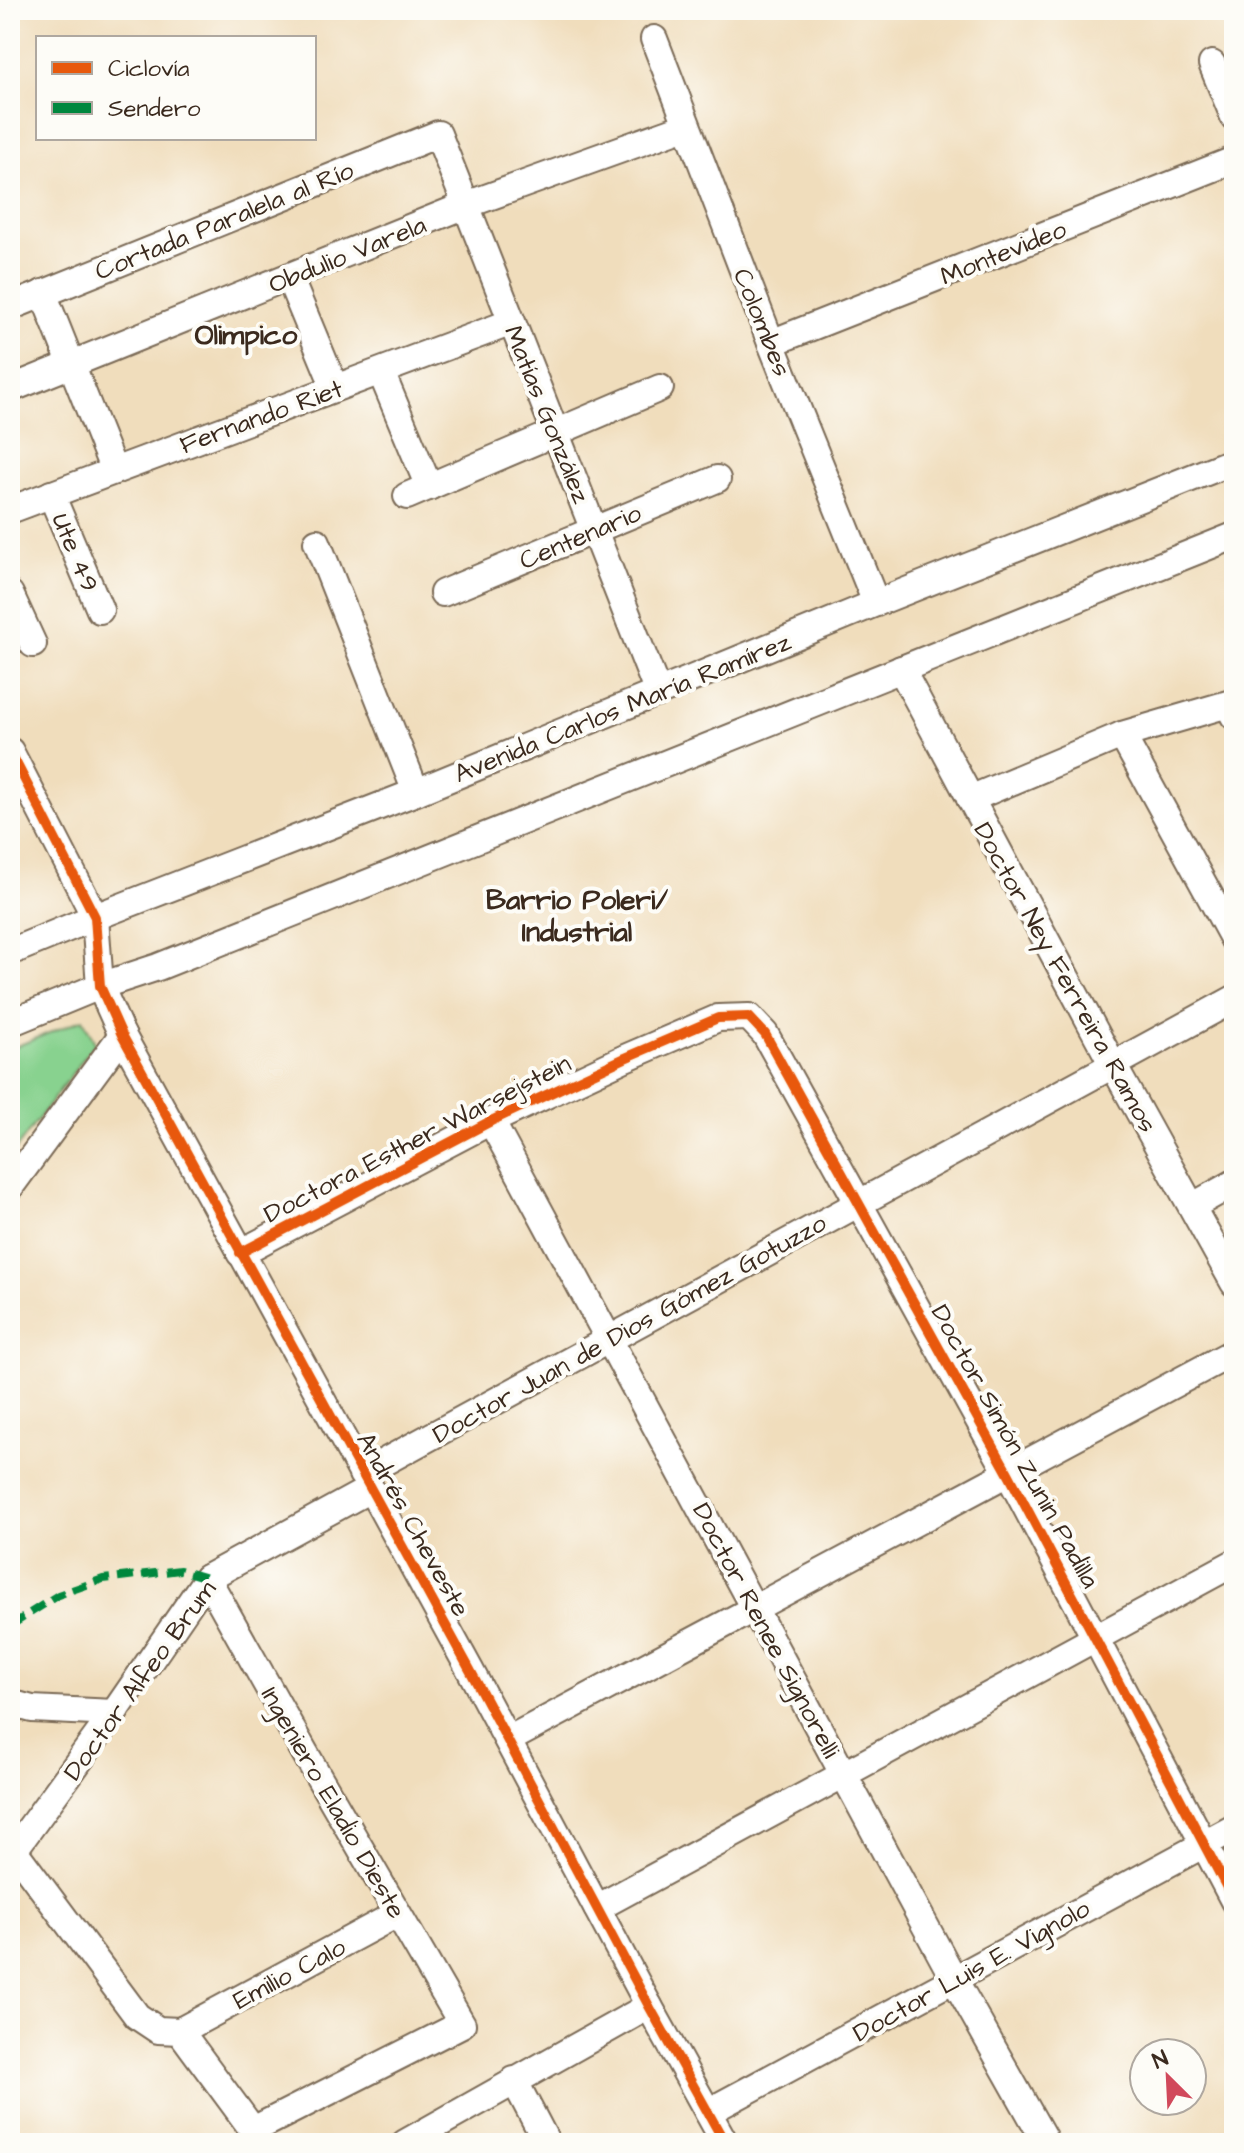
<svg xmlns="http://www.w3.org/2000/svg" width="1244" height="2153" font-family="'Architects Daughter',sans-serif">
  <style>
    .green { fill: #88d28f; stroke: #627e56; stroke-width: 2 }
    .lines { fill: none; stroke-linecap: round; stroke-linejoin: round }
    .minor-casing { stroke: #7a6955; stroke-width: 30 }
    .minor { stroke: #fff; stroke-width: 26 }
    .quiet { stroke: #00873e; stroke-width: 8; stroke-dasharray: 16 8; stroke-linecap: butt }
    .cycleway-casing { stroke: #fdfcf7; stroke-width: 15 }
    .cycleway { stroke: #e8590c; stroke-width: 10 }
    .labels { text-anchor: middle; stroke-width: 8; stroke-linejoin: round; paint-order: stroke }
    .street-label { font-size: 26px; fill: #3b2a1e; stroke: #fdfcf7 }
    .neighbourhood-label { font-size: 28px; font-weight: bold; fill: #3b2a1e; stroke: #fdfcf7 }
  </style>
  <rect width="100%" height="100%" fill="#fdfcf7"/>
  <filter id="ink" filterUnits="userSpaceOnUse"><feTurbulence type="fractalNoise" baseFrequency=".0125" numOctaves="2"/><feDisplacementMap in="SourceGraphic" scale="16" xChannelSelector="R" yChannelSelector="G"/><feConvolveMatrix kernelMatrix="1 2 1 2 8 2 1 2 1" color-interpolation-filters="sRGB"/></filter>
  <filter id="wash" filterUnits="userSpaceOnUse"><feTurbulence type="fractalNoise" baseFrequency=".006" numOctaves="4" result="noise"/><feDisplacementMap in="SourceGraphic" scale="32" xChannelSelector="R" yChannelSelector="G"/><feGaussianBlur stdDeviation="1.8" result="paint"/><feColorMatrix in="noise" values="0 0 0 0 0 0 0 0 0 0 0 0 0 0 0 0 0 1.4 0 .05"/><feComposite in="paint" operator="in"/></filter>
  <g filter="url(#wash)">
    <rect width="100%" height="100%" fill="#f0ddbc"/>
    <polygon class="green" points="83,1019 95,1043 10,1157 10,1049"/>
  </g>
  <g filter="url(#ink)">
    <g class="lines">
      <defs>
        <g id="minor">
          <polyline points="654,39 771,343 876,603"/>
          <polyline points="1212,64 1234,117"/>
          <polyline points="289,277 335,388"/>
          <polyline points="43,293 114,471"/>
          <polyline points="10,307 438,134 658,693"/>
          <polyline points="771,343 1234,160"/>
          <polyline points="381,372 429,487"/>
          <polyline points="10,389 466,205 686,126"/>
          <polyline points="51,494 100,610"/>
          <polyline points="407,496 660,388"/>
          <polyline points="10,510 512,322"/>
          <polyline points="317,542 416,792"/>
          <polyline points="443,593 717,479"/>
          <polyline points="10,594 33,644"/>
          <polyline points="901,669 1113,1065 1234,1283"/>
          <polyline points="1122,735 1234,940"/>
          <polyline points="10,751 95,917 100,986 122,1035 470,1670 649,2006 725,2143"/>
          <polyline points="970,799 1122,735 1228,704 1234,716"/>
          <polyline points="10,952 95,917 416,792 876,603 1234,461"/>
          <polyline points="10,1023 100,986 158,967 1234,536"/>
          <polyline points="491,1121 954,1979 1044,2139"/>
          <polyline points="10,1187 122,1035"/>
          <polyline points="1193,1206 1234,1183"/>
          <polyline points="240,1253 491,1121 625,1058 718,1018 749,1017 765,1034 1008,1473 1234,1901"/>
          <polyline points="362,1474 1234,999"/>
          <polyline points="10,1703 32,1709 114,1713"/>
          <polyline points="508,1740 1234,1352"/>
          <polyline points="10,1845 137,2016 158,2030 180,2031 397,1914"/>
          <polyline points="14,1850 114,1713 207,1578 370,1489"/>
          <polyline points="597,1908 1234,1563"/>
          <polyline points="180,2031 253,2130 462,2024 305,1753 207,1578"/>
          <polyline points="514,2080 547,2143"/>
          <polyline points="708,2112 1234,1828"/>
          <polyline points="405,2143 649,2006"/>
        </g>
      </defs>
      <use href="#minor" class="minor-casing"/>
      <use href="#minor" class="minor"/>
      <polyline class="quiet" points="10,1626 58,1595 103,1579 180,1570 207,1578"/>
      <defs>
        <g id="cycleway">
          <polyline points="10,751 95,917 100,986 122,1035 470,1670 649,2006 725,2143"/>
          <polyline points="240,1253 491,1121 625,1058 718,1018 749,1017 765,1034 1008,1473 1234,1901"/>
        </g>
      </defs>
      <use href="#cycleway" class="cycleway-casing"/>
      <use href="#cycleway" class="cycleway"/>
    </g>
  </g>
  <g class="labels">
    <g class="street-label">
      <text transform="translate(224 220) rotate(-22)" y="9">Cortada Paralela al Río</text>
      <text transform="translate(1003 252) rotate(-22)" y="9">Montevideo</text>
      <text transform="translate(347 254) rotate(-22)" y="9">Obdulio Varela</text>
      <text transform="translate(763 322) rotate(68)" y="9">Colombes</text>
      <text transform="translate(548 414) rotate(68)" y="9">Matías González</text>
      <text transform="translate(261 416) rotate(-20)" y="9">Fernando Riet</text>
      <text transform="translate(580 536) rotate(-23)" y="9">Centenario</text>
      <text transform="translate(76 552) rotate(67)" y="9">Ute 49</text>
      <text transform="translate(622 707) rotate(-22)" y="9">Avenida Carlos María Ramírez</text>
      <text transform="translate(1066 977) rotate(61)" y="9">Doctor Ney Ferreira Ramos</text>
      <text transform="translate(417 1138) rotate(-27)" y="9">Doctora Esther Warsejstein</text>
      <text transform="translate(629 1328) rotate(-29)" y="9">Doctor Juan de Dios Gómez Gotuzzo</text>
      <text transform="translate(1016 1446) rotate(61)" y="9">Doctor Simón Zunin Padilla</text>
      <text transform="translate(414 1524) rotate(61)" y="9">Andrés Cheveste</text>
      <text transform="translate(767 1630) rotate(62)" y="9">Doctor Renee Signorelli</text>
      <text transform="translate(139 1680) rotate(-54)" y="9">Doctor Alfeo Brum</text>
      <text transform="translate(334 1802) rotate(60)" y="9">Ingeniero Eladio Dieste</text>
      <text transform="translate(971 1970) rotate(-29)" y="9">Doctor Luis E. Vignolo</text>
      <text transform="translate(289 1973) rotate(-28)" y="9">Emilio Calo</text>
    </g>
    <g class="neighbourhood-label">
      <text x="246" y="344">Olimpico</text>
      <text x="577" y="909">Barrio Poleri/<tspan x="577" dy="32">Industrial</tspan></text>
    </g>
  </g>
  <rect width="1244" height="2153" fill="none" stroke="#fdfcf7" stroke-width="40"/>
  <rect x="36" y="36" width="280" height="104" fill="#fdfcf7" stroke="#afa8a0" stroke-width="2"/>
  <rect x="52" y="62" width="40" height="12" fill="#e8590c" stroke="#afa8a0" stroke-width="2"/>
  <text x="108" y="76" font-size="24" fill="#3b2a1e">Ciclovía</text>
  <rect x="52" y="102" width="40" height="12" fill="#00873e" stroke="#afa8a0" stroke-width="2"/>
  <text x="108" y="116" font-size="24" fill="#3b2a1e">Sendero</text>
  <g transform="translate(1168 2077) rotate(336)"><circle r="38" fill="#fdfcf7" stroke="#afa8a0" stroke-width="2"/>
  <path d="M0-6L14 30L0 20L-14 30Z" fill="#d1495b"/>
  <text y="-12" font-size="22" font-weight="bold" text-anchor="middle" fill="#3b2a1e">N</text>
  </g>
</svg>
